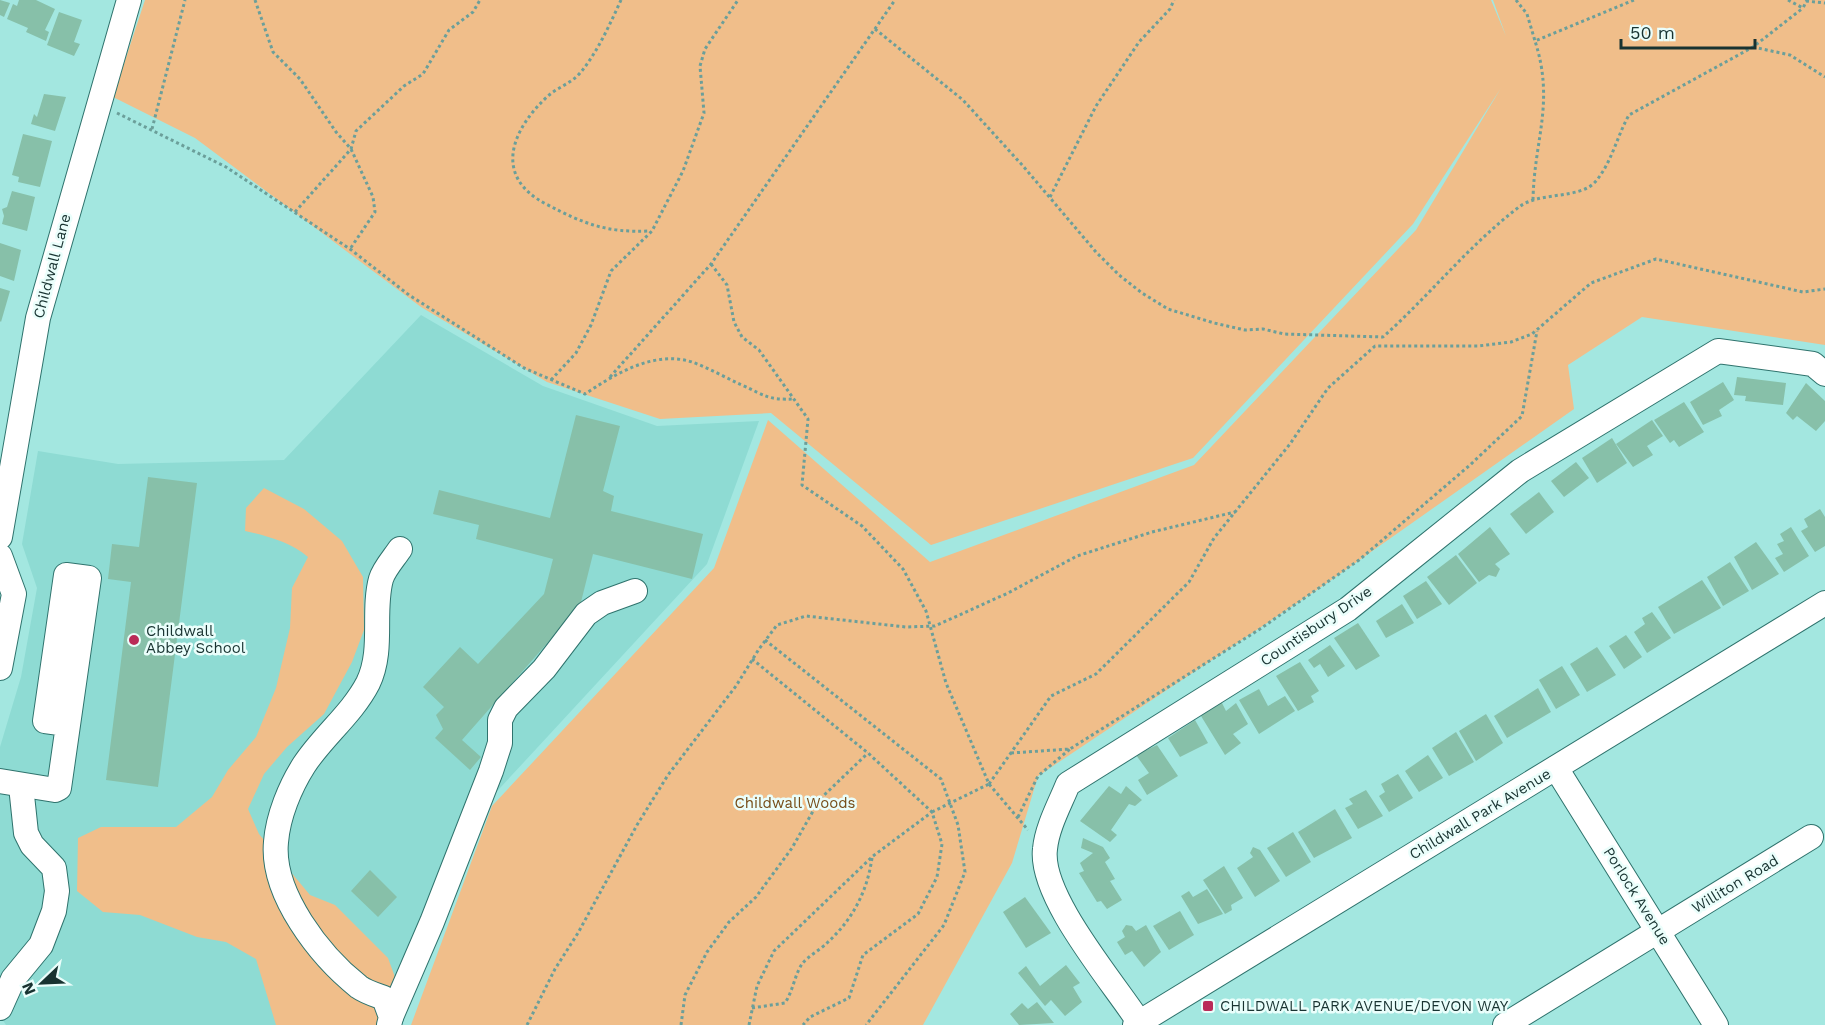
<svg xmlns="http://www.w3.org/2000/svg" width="1825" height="1025" font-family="'Work Sans',sans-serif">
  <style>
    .built { fill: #8edbd3 }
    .green { fill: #f0be8a }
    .building { fill: #87c0a9 }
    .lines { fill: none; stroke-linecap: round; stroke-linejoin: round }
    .minor-casing { stroke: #2f736d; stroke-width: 26 }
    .path { stroke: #6b9f9a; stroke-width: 3; stroke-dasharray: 3 3; stroke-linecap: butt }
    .minor { stroke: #fff; stroke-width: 24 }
    .path-bridge { stroke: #6b9f9a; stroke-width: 3; stroke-dasharray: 3 3; stroke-linecap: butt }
    .poi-dot { fill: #ba2b58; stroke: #eafefb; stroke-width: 2 }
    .labels { text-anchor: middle; stroke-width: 5; stroke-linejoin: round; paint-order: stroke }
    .street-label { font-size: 15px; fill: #183331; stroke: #eafefb }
    .poi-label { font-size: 15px; fill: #183331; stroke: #eafefb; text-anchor: start }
    .park-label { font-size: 15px; fill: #764c17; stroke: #eafefb }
  </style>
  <rect width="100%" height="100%" fill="#a3e7e0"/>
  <polygon class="built" points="421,315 543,386 657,426 759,421 707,564 488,801 399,1025 6,1025 0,1016 0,747 21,677 37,588 22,544 38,451 118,464 284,460"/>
  <g class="green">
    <polygon points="145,0 1491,0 1506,36 1493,0 1825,0 1825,345 1642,317 1568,365 1574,409 1324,585 1038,776 1012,863 923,1025 411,1025 492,806 714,568 768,420 930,562 1194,465 1416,230 1501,88 1413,224 1193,458 931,545 771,413 660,419 547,382 421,307 195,138 113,97"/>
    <path d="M 264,488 L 304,509 L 342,541 L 363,577 L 364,630 L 352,662 L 324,714 L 287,747 L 264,774 L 248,809 L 259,834 L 310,895 L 335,905 L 388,958 L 399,988 L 397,1025 L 276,1025 L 256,959 L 226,942 L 197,937 L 140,915 L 103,912 L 77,891 L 78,838 L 101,827 L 176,827 L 212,797 L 228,770 L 256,737 L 276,688 L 290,628 L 292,588 L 308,557 C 290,542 267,536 245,531 L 246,508 Z"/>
  </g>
  <g class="building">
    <polygon points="0,0 10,3 4,17 0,15"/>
    <polygon points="19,0 36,0 55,9 45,30 49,32 46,41 26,32 28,28 7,19 13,4 17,6"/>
    <polygon points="59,12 82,20 74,42 80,44 74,56 47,45"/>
    <polygon points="44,94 66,97 55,131 31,124 34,114 37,117"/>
    <polygon points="23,134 52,141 40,187 18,182 19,177 12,175"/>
    <polygon points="12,191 35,197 27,231 2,224 4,216 2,209 7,207"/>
    <polygon points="0,243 21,250 14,281 0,276"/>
    <polygon points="0,288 10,291 1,322 0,321"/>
    <polygon points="1737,377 1786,383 1783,405 1745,401 1746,396 1734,395"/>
    <polygon points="1723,382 1734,400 1719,410 1722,416 1703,425 1690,402"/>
    <polygon points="1806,383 1825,401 1825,421 1816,431 1797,416 1793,420 1786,413"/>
    <polygon points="1684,402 1704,432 1679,447 1674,440 1670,443 1654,420"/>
    <polygon points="576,415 620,426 603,491 614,496 611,511 703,534 692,579 593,554 580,606 462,740 481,757 470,770 435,738 443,729 436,715 444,707 423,687 460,647 478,664 544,594 553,559 476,539 479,525 433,514 439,490 550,518"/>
    <polygon points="1652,420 1663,436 1647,446 1653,455 1633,467 1616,444"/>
    <polygon points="1612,438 1627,463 1597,483 1582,458"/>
    <polygon points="1576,462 1589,478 1564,497 1551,481"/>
    <polygon points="148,477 197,483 158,787 106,780 131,582 108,579 112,544 139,547"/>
    <polygon points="1539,492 1554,512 1526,534 1510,514"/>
    <polygon points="1820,509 1825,517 1825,546 1815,552 1801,531 1808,527 1804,519"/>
    <polygon points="1490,527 1510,554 1495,564 1500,569 1496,577 1489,575 1479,582 1458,554"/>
    <polygon points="1791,527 1809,556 1784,572 1775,558 1783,554 1777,544 1784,541 1780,534"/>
    <polygon points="1756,542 1779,574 1752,590 1734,557"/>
    <polygon points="1456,555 1477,583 1449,605 1427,577"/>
    <polygon points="1730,562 1749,591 1723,606 1707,577"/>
    <polygon points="1702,580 1721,608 1674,634 1658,607"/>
    <polygon points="1426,581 1442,604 1417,619 1403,596"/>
    <polygon points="1402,604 1414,623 1386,638 1376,621"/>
    <polygon points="1652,612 1671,638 1647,653 1634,632 1645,624 1642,618"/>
    <polygon points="1358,623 1380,656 1356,670 1334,638"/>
    <polygon points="1626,635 1642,657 1624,669 1609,646"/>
    <polygon points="1330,645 1345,666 1328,677 1320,664 1314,668 1308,660"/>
    <polygon points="1597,647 1616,675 1587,692 1570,664"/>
    <polygon points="1300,662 1319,691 1311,696 1314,702 1298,711 1276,676"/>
    <polygon points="1562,666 1580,695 1556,709 1539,680"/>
    <polygon points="1538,688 1551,712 1507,738 1494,716"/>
    <polygon points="1259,689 1268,706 1285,696 1295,711 1259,734 1239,700"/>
    <polygon points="1220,699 1226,711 1236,703 1248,724 1233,734 1241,743 1225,755 1201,716"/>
    <polygon points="1486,714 1503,743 1476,761 1459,731"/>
    <polygon points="1195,720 1208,743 1180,757 1168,738"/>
    <polygon points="1456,732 1474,762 1449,776 1432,748"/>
    <polygon points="1157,745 1178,776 1147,795 1138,780 1149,773 1136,755"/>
    <polygon points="1428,755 1443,778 1419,792 1405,771"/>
    <polygon points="1398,774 1413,798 1389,812 1379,796 1385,792 1381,784"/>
    <polygon points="1109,786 1121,794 1126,786 1142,800 1135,806 1129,804 1111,830 1117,835 1110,842 1080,821"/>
    <polygon points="1366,790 1383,816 1358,829 1345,808 1353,804 1349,799"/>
    <polygon points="1335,809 1352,838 1314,858 1298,832"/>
    <polygon points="1293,832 1311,862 1286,877 1267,848"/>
    <polygon points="1083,838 1103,847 1110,858 1105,862 1115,879 1110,881 1122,900 1107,909 1101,901 1097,902 1079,873 1084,871 1080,863 1093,853 1081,848"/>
    <polygon points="1253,847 1260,850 1280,881 1255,897 1237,868 1253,857 1250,853"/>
    <polygon points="1224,866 1243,898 1231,905 1232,910 1225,914 1203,880"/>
    <polygon points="370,870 397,897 378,917 351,891"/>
    <polygon points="1207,889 1223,914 1198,924 1181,896 1189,891 1193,897"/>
    <polygon points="1025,897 1051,933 1026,948 1003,912"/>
    <polygon points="1180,911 1194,935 1169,950 1153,926"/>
    <polygon points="1126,925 1132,926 1136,931 1146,925 1161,952 1144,967 1132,951 1125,955 1117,942 1125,937 1122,931"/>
    <polygon points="1066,965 1080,983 1073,987 1082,1002 1065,1016 1051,1000 1045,1006 1018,973 1026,966 1040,986"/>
    <polygon points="1037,1002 1054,1023 1019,1025 1010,1014 1022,1003 1028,1009"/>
  </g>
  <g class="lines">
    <defs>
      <g id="minor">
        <polyline points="0,537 38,318 129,0"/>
        <polyline points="0,556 14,594 0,668"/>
        <polyline points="1556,768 1716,1025"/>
        <polyline points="0,781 55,790 59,788 89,578 66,575 45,721 67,724"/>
        <polyline points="0,1008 13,979 41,945 54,911 57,891 54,868 32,845 26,833 21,786"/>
        <polyline points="391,1017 432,922 491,771 500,743 500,720 506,708 544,669 586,614 602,603 635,591"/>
        <path d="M 389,1025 L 391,1017 L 384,998 C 376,995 366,992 359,987 C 320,956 271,894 276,842 C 278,816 290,787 304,765 C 323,736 352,714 368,683 C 384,650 372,612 381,579 C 384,569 394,558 400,549"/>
        <polyline points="1135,1025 1825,603"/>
        <path d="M 1141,1025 C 1115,984 1039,897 1045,849 C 1047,827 1060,804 1068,784 L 1348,609 L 1520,471 L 1718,351 L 1813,364 L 1825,374"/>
        <polyline points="1505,1025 1811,837"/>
      </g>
    </defs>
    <use href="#minor" class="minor-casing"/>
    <g class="path">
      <polyline points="255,0 273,52 300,79 336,132 351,149 373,197 375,212 350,249"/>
      <path d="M 621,0 C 610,24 598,51 581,72 C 572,83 558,87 548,96 C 512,129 492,176 546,204 C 584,224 607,233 650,231"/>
      <polyline points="1516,0 1527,14 1535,41 1634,0"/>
      <polyline points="1788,0 1803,8 1807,0"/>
      <polyline points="1806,1 1825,3"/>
      <path d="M 875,29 L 963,100 L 1023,166 L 1096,252 L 1119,275 L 1142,293 L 1168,309 L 1214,323 L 1245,330 L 1263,329 L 1284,334 L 1383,337 C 1430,295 1469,245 1519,207 C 1540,191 1580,200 1596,181 C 1612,162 1617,136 1629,115 L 1753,47 L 1803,8"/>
      <polyline points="1753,47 1790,55 1825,77"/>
      <path d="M 117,113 L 226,167 L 350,249 L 409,295 L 524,368 L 585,394 C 615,374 654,350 692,362 C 709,368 726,378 742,385 C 766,396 767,400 795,399"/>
      <polyline points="152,129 185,0"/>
      <polyline points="1050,197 1096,106 1139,42 1170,9 1174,0"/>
      <path d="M 1533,200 C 1534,140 1555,103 1535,41"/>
      <polyline points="295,212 351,149 356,131 404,86 423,74 449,30 473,12 480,0"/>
      <polyline points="711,264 727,285 734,322 742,337 759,350 808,419 802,485 862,526 903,569 926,611 946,683 989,784 1028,830"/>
      <polyline points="610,377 711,264 895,0"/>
      <polyline points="551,380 576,353 591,325 611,271 652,231 683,171 704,113 700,66 705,49 738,0"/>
      <polyline points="765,640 941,779 958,825 965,872 944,925 866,1025"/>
      <polyline points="752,659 868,753 932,812 942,844 937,877 918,914 863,955 849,998 810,1017 803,1025"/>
      <polyline points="1011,753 1070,749 1260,629 1359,560 1470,465 1522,416 1537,331"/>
      <polyline points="989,784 1051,696 1096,674 1189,582 1214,538 1290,444 1328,388 1375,346 1478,346 1511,342 1532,334 1591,283 1656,259 1803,292 1825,289"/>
      <polyline points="1018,817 1038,776 1070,749"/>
      <path d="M 752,1008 L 785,1003 C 793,991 795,974 802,964 C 808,956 820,950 827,943 C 853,919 867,892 872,858"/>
      <polyline points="527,1025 555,969 578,933 637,825 668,775 736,686 759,649 777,625 806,616 906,627 935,626 1008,593 1077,556 1152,532 1235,512"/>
      <polyline points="681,1025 685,995 707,952 729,922 756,897 792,848 820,799 868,753"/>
      <polyline points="749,1025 757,986 774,951 873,856 932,812"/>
    </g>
    <use href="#minor" class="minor"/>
    <polyline class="path-bridge" points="932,812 989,784"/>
  </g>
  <g class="poi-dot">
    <circle cx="134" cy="640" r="6"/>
    <rect x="1202" y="1000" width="12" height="12" rx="3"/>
  </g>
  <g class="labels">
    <g class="street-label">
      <text transform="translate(52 266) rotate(-75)" y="5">Childwall Lane</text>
      <text transform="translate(1316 626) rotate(-34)" y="5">Countisbury Drive</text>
      <text transform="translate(1480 814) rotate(-31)" y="5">Childwall Park Avenue</text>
      <text transform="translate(1735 884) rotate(-31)" y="5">Williton Road</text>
      <text transform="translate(1637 896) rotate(58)" y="5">Porlock Avenue</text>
    </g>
    <g class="poi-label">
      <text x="146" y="636">Childwall<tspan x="146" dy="17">Abbey School</tspan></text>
      <text x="1220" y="1011">CHILDWALL PARK AVENUE/DEVON WAY</text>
    </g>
    <g class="park-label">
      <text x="795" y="808">Childwall Woods</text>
    </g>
  </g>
  <g transform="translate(42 983) rotate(247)" stroke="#eafefb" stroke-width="4.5" paint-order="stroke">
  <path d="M0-4.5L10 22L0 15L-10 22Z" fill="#183331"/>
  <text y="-9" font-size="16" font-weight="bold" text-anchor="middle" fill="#183331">N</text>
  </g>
  <path d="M1621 39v9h134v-9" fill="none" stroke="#183331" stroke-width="3"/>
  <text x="1630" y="39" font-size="18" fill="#183331" stroke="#eafefb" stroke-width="4.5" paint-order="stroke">50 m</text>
</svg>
